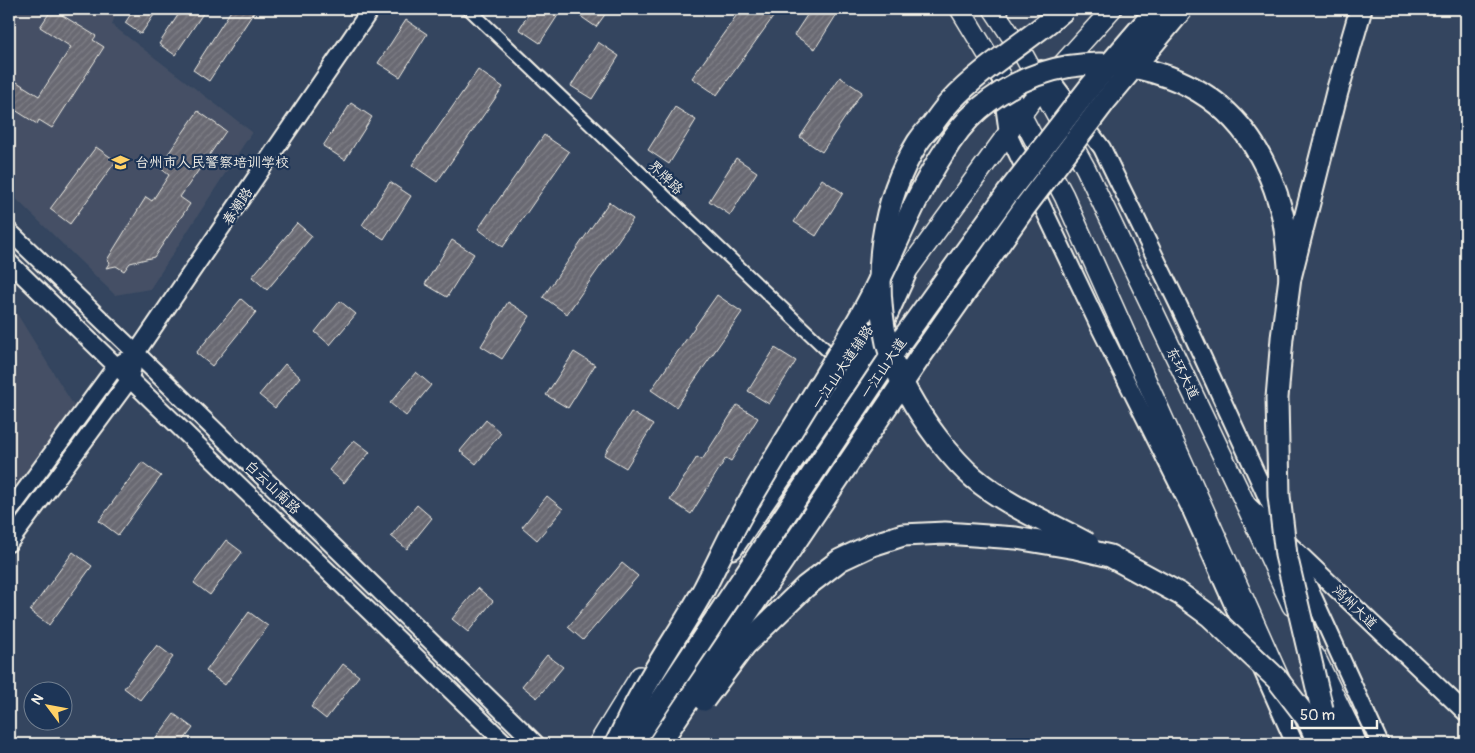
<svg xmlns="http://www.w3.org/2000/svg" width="1475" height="753" font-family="Pangolin,'LXGW WenKai TC',sans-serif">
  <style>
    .built { fill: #445065 }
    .building { fill: url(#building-hatch); stroke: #f4f1e8 }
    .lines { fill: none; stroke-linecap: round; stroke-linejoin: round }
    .street-casing { stroke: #f4f1e8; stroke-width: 15 }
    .secondary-casing { stroke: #f4f1e8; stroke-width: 20 }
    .primary-casing { stroke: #f4f1e8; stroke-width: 22 }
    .highway-casing { stroke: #f4f1e8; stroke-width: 25 }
    .street { stroke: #1d3557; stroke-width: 11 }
    .secondary { stroke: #1d3557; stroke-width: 16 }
    .primary { stroke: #1d3557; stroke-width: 19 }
    .highway { stroke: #1d3557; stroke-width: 21 }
    .highway-bridge-casing { stroke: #f4f1e8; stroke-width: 25; stroke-linecap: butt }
    .highway-bridge { stroke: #1d3557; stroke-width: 21 }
    .labels { text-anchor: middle; stroke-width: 4.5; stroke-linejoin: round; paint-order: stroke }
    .poi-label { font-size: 14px; fill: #f4f1e8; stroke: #1d3557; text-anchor: start }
    .street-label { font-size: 14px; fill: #f4f1e8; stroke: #1d3557 }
  </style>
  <defs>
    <pattern id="building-hatch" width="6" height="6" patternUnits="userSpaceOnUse" patternTransform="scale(1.25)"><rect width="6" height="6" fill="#696972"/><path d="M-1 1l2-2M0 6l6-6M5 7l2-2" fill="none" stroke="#7f7f86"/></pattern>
  </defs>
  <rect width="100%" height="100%" fill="#34455f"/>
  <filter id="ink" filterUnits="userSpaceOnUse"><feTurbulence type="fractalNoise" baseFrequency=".02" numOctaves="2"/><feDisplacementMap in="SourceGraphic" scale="10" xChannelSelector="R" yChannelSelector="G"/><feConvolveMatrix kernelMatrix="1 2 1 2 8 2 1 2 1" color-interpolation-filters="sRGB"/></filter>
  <g filter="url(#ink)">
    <g class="built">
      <polygon points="9,9 117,9 112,25 252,132 150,289 115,295 9,192"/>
      <polygon points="9,301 74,406 9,500"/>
    </g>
    <g class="building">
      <polygon points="52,9 96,36 93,40 104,47 52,128 39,120 37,124 12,108 16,101 9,96 9,77 39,96 71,47 40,27"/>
      <polygon points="134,9 158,9 141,34 125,23"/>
      <polygon points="182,9 206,9 175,55 159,44"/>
      <polygon points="232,9 256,9 209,81 193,70"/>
      <polygon points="532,9 562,9 540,43 519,29"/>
      <polygon points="570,9 609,9 596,27"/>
      <polygon points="741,9 770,9 776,13 717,95 692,78"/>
      <polygon points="811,9 840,9 815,49 794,35"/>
      <polygon points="406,20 427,34 400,77 378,63"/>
      <polygon points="598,42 619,56 592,99 571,86"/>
      <polygon points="478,70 503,87 437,182 412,165"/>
      <polygon points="840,77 862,92 822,152 800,137"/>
      <polygon points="351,103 372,117 345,160 323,146"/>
      <polygon points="675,107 696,120 669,164 648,150"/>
      <polygon points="198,111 226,131 180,197 190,204 154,257 130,263 124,271 116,266 106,268 110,262 107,260 146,197 152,201 169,175 159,167"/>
      <polygon points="544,135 569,152 503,247 478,229"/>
      <polygon points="96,147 116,161 70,224 50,209"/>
      <polygon points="736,158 757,172 730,215 709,201"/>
      <polygon points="822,179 843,193 816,236 794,222"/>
      <polygon points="390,182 411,196 384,239 362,225"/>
      <polygon points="609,202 633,219 567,314 543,297"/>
      <polygon points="297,223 312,236 267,290 252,277"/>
      <polygon points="452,240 474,254 447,297 425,284"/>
      <polygon points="717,295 742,312 676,407 651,390"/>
      <polygon points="241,299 256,312 212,366 196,353"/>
      <polygon points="340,301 356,314 330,345 315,332"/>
      <polygon points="508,302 530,316 502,359 481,346"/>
      <polygon points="775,348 796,361 769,404 748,391"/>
      <polygon points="574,352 595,365 568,408 546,395"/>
      <polygon points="285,364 300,377 275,408 259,395"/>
      <polygon points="416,372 431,385 406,416 390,403"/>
      <polygon points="737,405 758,418 731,461 726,458 691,514 670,500 697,457 702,460"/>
      <polygon points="631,412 653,425 626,468 604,455"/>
      <polygon points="486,420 501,433 476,464 460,451"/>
      <polygon points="354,440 370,452 344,483 329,470"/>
      <polygon points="142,462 161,476 118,535 99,521"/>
      <polygon points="547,496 563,509 537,540 522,527"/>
      <polygon points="417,505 432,518 407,549 391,536"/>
      <polygon points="226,540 242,552 210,595 194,583"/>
      <polygon points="73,552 92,566 49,625 30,611"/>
      <polygon points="622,563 638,576 583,640 568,627"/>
      <polygon points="478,588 493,601 468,632 452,619"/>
      <polygon points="249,612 268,626 225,685 206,671"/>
      <polygon points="157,645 173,657 140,700 124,688"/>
      <polygon points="547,655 563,667 537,698 522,686"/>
      <polygon points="343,664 359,676 326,719 311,707"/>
      <polygon points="174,714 193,728 181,744 152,744"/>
    </g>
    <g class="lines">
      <defs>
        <polyline id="street" points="469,9 838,361"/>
        <g id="secondary">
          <polyline points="1041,69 1049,77 1102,148 1179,306 1277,519"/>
          <polyline points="1001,82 1008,134 1100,328 1190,508 1295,744"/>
          <polyline points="9,231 136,353 536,744"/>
          <polyline points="9,262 506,744"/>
          <polyline points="1246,503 1466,713"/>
          <polyline points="9,512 116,366 124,361"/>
          <polyline points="9,543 130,379 136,353 371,9"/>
          <polyline points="1291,548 1380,744"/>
        </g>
        <g id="primary">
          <polyline points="960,9 1000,75 1064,196 1281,682"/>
          <polyline points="993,9 1023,54 1086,169 1244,501 1292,606"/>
          <polyline points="837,375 905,274 1041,88 1112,9"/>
          <polyline points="1315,656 1353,734"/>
          <polyline points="598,744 640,676"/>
        </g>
        <g id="highway">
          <polyline points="732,548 874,342 905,274"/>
          <polyline points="1322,709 1338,744"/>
          <polyline points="1307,718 1319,744"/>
          <polyline points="1346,722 1356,744"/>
        </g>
      </defs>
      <use href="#street" class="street-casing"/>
      <use href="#secondary" class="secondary-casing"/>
      <use href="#primary" class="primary-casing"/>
      <use href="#highway" class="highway-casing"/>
      <use href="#street" class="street"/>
      <use href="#secondary" class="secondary"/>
      <use href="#primary" class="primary"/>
      <use href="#highway" class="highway"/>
      <defs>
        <g id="highway-bridge">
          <path d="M 1065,9 C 1028,41 985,65 951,101 C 944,108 938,117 932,125 C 927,130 922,136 918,142 C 881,201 872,276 887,343 C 895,375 918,413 938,439 C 949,453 960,466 974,478 C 1007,506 1050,523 1088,544"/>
          <polyline points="704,700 745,645 805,587 840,560 872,545 903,535 945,533 1016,538 1076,548 1110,556 1180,594 1210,616 1277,679 1307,718"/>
          <polyline points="1322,709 1286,555 1279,496 1277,398 1282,338 1290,278 1337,92 1361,9"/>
          <path d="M 616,744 C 622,732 628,719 634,707 C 655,666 682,629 704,589 C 717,564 728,539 742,514 C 780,447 823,382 861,315 C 891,263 909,206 942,155 C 952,138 964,122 979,109 C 1033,63 1102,52 1169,77 C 1231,100 1266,150 1282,213 C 1287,233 1288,256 1290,278"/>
          <polyline points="632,744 902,340 1007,194 1090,87 1157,9"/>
          <polyline points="659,744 920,357 1025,207 1106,100 1182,9"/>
        </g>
      </defs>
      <use href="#highway-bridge" class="highway-bridge-casing"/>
      <use href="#highway-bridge" class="highway-bridge"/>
    </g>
  </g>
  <defs>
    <symbol id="school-bare" viewBox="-9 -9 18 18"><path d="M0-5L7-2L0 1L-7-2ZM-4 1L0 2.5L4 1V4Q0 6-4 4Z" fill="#ffd166" stroke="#1d3557" stroke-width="2.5" paint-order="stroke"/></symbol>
  </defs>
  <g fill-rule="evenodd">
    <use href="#school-bare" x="108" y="150" width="25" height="25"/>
  </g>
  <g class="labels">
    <g class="poi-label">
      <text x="135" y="167">台州市人民警察培训学校</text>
    </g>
    <g class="street-label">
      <text transform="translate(666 177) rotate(44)" y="5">界牌路</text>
      <text transform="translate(237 206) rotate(-56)" y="5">春潮路</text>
      <text transform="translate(842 367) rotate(-56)" y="5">一江山大道辅路</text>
      <text transform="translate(883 368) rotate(-56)" y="5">一江山大道</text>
      <text transform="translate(1183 373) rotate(64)" y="5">东环大道</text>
      <text transform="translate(273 487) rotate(44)" y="5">白云山南路</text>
      <text transform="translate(1355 607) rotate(44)" y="5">鸿州大道</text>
    </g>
  </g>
  <rect width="1475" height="753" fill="none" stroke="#1d3557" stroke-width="30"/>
  <rect x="15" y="15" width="1445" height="723" fill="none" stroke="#f4f1e8" stroke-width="2" filter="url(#ink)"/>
  <g transform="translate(48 706) rotate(302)"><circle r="24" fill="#1d3557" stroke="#738091"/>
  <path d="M0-4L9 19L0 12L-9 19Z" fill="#ffd166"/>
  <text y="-8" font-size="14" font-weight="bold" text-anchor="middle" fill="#f4f1e8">N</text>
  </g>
  <path d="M1292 720v8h85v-8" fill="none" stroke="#f4f1e8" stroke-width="2.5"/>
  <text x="1300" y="720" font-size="15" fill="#f4f1e8" stroke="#1d3557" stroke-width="4" paint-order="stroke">50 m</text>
</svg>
